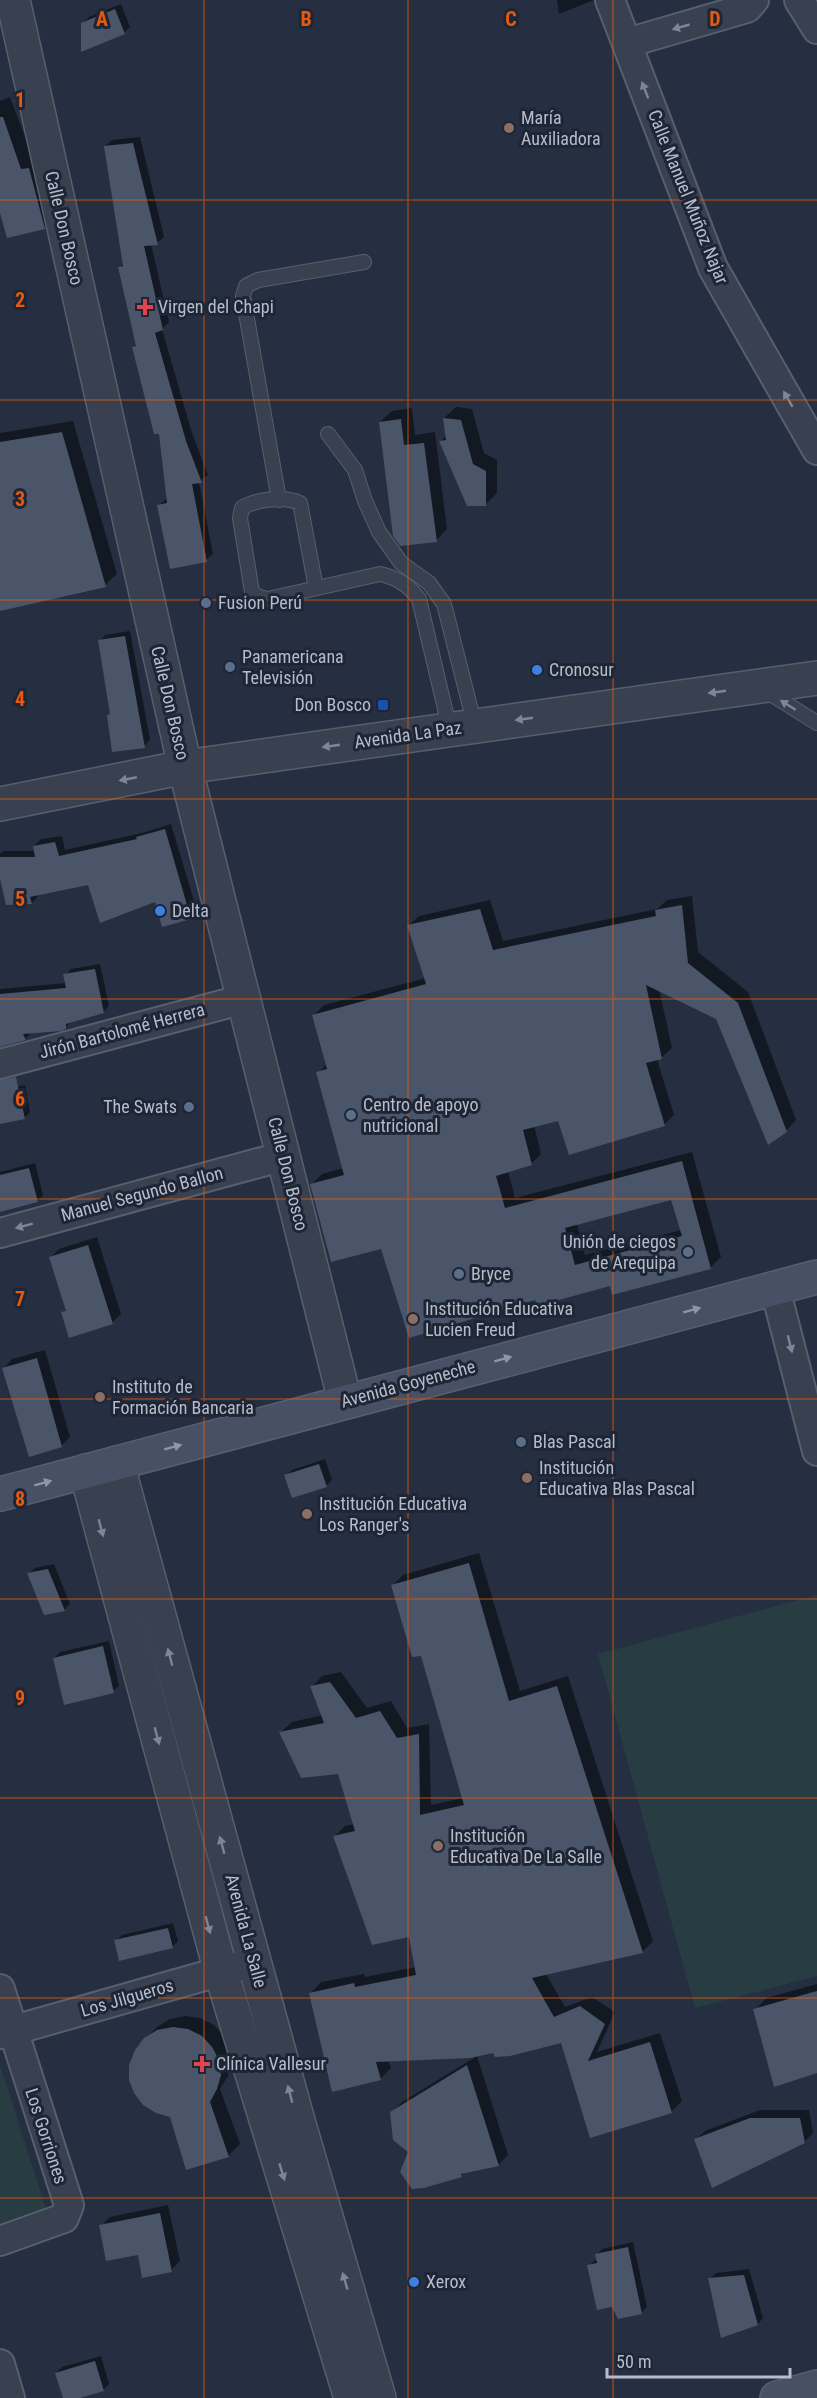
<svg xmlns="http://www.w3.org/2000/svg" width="817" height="2398" font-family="'Roboto Condensed',sans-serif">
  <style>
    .green { fill: #273d42 }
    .shadow { fill: #0007; fill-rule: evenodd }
    .building { fill: #4b556a; fill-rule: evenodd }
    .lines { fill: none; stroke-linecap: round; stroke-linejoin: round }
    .service-casing { stroke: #575f6e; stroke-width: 16 }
    .minor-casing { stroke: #575f6e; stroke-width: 32 }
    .tertiary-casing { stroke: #575f6e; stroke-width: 36 }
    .secondary-casing { stroke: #575f6e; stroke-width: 36 }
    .service { stroke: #394150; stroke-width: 14 }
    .minor { stroke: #394150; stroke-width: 28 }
    .tertiary { stroke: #394150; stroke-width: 33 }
    .secondary { stroke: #475064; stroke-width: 33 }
    .oneway { fill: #7e8594 }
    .oneway2 { fill: #8f96a7 }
    .grid { fill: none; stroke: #e8590c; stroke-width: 1.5; stroke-opacity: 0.55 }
    .education-dot { fill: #8d6e63; stroke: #1e2636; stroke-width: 2 }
    .health-dot { fill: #e0444e; stroke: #1e2636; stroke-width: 2 }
    .service-dot { fill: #5c6f8a; stroke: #1e2636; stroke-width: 2 }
    .shop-dot { fill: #3f7fe0; stroke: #1e2636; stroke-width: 2 }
    .transit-dot { fill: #1a4fb4; stroke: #1e2636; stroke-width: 2 }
    .labels { text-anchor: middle; stroke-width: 6; stroke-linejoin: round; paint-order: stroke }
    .poi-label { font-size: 18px; fill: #b6bccb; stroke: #1e2636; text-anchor: start }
    .street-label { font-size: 18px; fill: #b6bccb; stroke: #1e2636 }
    .grid-label { font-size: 20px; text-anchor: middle; font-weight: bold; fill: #e8590c; stroke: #1e2636; stroke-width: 6; stroke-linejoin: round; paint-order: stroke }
  </style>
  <rect width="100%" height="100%" fill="#252f41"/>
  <g class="green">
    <polygon points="817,1595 817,1976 695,2008 598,1654"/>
    <polygon points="0,2065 47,2212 0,2227"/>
  </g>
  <g class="shadow">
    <polygon points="557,0 594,0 559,14"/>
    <polygon points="121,4 130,27 124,33 83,23 89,17"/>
    <polygon points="10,97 55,216 44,227 0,208 0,101"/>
    <polygon points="140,137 164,237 157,243 151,244 169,322 162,329 192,433 208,475 199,482 213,554 206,560 159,505 168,498 160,432 134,347 137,344 120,267 124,263 105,146 112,140"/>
    <polygon points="456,407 472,409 484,453 497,460 497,493 486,504 441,441 446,436 444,418"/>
    <polygon points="412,408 415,435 435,432 447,529 436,541 380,422 392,411"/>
    <polygon points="73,421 117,574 105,585 0,610 0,433"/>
    <polygon points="130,631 150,740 144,746 111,713 100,641 105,635"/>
    <polygon points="171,824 197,911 190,918 156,900 89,883 38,894 38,896 32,903 7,904 0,873 0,854 3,851 35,851 34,846 41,839 62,836 65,850 142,833"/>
    <path d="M 692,896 L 698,952 L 748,992 L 796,1120 L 786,1131 L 717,1018 L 659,989 L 672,1048 L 661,1058 L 657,1059 L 674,1115 L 664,1125 L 560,1119 L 534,1125 L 541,1154 L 531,1164 L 508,1171 L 515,1198 L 692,1152 L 721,1257 L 710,1268 L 536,1298 L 382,1247 L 312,1184 L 322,1174 L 344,1168 L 318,1073 L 327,1064 L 314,1015 L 324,1005 L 426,978 L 408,926 L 419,916 L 490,900 L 503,941 L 657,909 L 667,900 ZM 673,1198 L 681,1230 L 585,1255 L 577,1224 Z"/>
    <polygon points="100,964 109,1006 103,1012 71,1022 65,1028 31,1033 25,1039 0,1045 0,989 66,983 65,975 71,969"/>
    <polygon points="25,1085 30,1112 25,1117 0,1122 0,1090"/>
    <polygon points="35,1163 43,1195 38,1201 2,1210 0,1172"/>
    <polygon points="97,1237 121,1314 112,1323 63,1313 67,1309 50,1258 59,1249"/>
    <polygon points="45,1350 70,1437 61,1446 4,1368 12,1359"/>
    <polygon points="325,1459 332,1480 326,1486 286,1476 292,1470"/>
    <polygon points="479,1553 520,1691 568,1676 653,1941 642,1952 546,1974 565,2007 592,1997 615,2012 597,2052 660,2033 682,2101 671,2112 591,2136 562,2041 494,2051 388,2060 391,2068 380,2079 311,1993 321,1982 364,1974 365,1977 416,1967 411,1935 335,1836 345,1826 355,1824 339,1772 281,1732 292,1722 323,1715 312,1687 322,1676 341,1672 367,1708 391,1701 407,1728 429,1724 431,1805 463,1798 422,1654 392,1586 403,1575"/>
    <polygon points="54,1564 70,1604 64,1610 29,1573 35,1568"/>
    <polygon points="109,1641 119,1686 113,1691 54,1658 60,1652"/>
    <polygon points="173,1923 178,1941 172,1947 116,1941 122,1935"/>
    <polygon points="817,1984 817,2072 755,2010 766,1998"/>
    <polygon points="185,2016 200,2018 214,2025 223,2035 231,2062 228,2076 220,2089 240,2144 228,2156 145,2039 157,2027 170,2019"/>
    <polygon points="477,2056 508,2155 498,2165 465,2172 461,2176 410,2152 391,2113 402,2102"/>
    <polygon points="760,2110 809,2110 813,2133 804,2142 696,2139 705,2131"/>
    <polygon points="168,2205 180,2261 171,2270 139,2253 101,2226 110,2217"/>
    <polygon points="633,2242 647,2307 641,2313 589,2265 597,2259 596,2255 602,2249"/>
    <polygon points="749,2269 763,2318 758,2324 710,2279 716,2273"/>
    <polygon points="101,2356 109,2384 103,2390 75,2398 64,2398 56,2373 62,2367"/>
  </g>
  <g class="building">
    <polygon points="115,9 125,34 81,52 81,23"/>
    <polygon points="0,117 3,117 21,169 29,168 45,229 7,238 0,213"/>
    <polygon points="133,143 158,245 144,246 163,330 155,333 186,441 202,483 192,484 207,562 170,569 157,505 167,503 159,434 154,434 132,347 136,346 118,267 123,266 104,146"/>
    <polygon points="443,418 461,420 473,464 486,471 486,506 467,506 439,441 446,440"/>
    <polygon points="401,419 404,445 424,443 437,542 400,546 393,536 379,422"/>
    <polygon points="62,432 106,587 0,611 0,442"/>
    <polygon points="125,636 145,748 112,752 107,715 110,714 98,640"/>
    <polygon points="165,829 191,919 162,927 155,902 100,923 88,885 30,897 32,904 6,905 0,879 0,857 35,857 33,846 55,842 59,856 137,839 136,837"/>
    <path d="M 682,905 L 688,963 L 738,1003 L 787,1132 L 768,1145 L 716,1019 L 646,985 L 662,1059 L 646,1063 L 665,1126 L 569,1155 L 558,1121 L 523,1130 L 532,1165 L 496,1176 L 505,1208 L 682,1161 L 711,1269 L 612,1295 L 610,1286 L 537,1306 L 535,1300 L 409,1338 L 381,1249 L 331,1262 L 310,1184 L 344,1175 L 316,1072 L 327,1069 L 312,1015 L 426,984 L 407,925 L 480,909 L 493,950 L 656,916 L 655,910 ZM 671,1200 L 682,1236 L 575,1265 L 565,1228 Z"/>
    <polygon points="95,969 104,1013 66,1024 66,1029 61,1031 23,1034 26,1040 0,1047 0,994 66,988 63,974"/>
    <polygon points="16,1077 25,1119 0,1124 0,1080"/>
    <polygon points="29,1168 38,1202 0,1212 0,1175"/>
    <polygon points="88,1245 113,1324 69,1338 61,1312 66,1311 49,1257"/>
    <polygon points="37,1358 62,1447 29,1457 2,1368"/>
    <polygon points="319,1464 327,1487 292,1498 284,1475"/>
    <polygon points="469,1563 509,1701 557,1686 643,1953 532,1978 554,2017 580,2006 605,2024 588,2061 650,2042 672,2113 590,2138 561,2043 510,2056 495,2057 493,2053 470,2058 376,2062 381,2080 332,2092 309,1993 354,1983 355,1987 416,1975 409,1937 372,1945 333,1836 355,1831 338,1774 301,1778 279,1732 324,1723 310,1686 330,1682 356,1718 380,1711 397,1738 419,1734 420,1815 464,1805 421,1656 412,1657 391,1585"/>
    <polygon points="48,1569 65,1611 44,1615 27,1573"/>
    <polygon points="103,1646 114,1693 64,1705 53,1658"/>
    <polygon points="168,1928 173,1948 119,1961 114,1940"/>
    <polygon points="817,1991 817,2073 774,2087 753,2009"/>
    <polygon points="173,2027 188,2029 202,2036 212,2047 219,2060 221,2075 217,2089 210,2102 229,2157 186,2170 170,2117 156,2113 143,2105 134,2093 129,2080 129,2065 135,2050 144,2038 157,2030"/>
    <polygon points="467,2065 499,2166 461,2174 462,2177 424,2188 412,2189 400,2172 408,2152 393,2140 390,2112"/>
    <polygon points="750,2118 800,2118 805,2143 712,2188 694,2139"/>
    <polygon points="160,2213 172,2272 142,2278 138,2255 106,2261 99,2225"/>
    <polygon points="628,2247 642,2314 618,2319 612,2307 597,2310 587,2265 597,2263 595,2254"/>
    <polygon points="744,2275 758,2325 721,2338 708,2278"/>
    <polygon points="95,2361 104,2391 80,2398 63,2398 55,2373"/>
  </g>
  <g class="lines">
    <defs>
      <g id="service">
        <polyline points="328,434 355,470 365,501 379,532 401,563 429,583 444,604 475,726"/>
        <polyline points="279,500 243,296 246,286 258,280 364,262"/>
        <path d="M 316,588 L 300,503 C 284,496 256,499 242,508 L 240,518 L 252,592 L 259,597 L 268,599 L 380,574 C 398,578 408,585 419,599 L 450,730"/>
        <polyline points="766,691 817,723"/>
      </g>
      <g id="minor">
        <polyline points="610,0 713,268 817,450"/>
        <polyline points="799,0 817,29"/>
        <polyline points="627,43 747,8 754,0"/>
        <polyline points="0,1064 244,999"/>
        <polyline points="0,1233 284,1156"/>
        <polyline points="775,1288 817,1451"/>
        <polyline points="0,1989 69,2205 64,2218 0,2241"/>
        <polyline points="0,2034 254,1962"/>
        <polyline points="0,2364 10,2398"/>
      </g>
      <g id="tertiary">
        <polyline points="13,0 185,767 345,1401"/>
        <polyline points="0,804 185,767 817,678"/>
        <polyline points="117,1463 298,2121 379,2398"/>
        <polyline points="86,1471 221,1972 351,2398"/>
      </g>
      <g id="secondary">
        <polyline points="0,1494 817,1277"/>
        <polyline points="777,2398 817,2387"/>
      </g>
    </defs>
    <use href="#service" class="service-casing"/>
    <use href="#minor" class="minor-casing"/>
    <use href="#tertiary" class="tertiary-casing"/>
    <use href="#secondary" class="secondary-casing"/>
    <use href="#service" class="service"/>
    <use href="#minor" class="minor"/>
    <use href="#tertiary" class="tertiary"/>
    <use href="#secondary" class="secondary"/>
  </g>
  <defs><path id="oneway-solid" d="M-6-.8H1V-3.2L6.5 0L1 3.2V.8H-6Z" transform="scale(1.5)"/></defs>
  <g class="oneway">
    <use href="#oneway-solid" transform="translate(681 27) rotate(164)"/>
    <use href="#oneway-solid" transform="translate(645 90) rotate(-111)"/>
    <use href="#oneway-solid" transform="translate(788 399) rotate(-120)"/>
    <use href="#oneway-solid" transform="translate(717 692) rotate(172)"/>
    <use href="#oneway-solid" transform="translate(788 705) rotate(-148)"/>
    <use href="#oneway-solid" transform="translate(524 719) rotate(172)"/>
    <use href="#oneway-solid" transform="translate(331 746) rotate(172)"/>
    <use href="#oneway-solid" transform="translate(128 779) rotate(169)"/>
    <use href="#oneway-solid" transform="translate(24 1226) rotate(165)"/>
    <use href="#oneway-solid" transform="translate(790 1344) rotate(76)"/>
    <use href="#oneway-solid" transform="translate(101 1528) rotate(75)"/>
    <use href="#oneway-solid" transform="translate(170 1657) rotate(-105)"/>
    <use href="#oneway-solid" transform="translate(157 1736) rotate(75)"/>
    <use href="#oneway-solid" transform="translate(222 1845) rotate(-105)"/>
    <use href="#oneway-solid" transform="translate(208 1925) rotate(75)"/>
    <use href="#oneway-solid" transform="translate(290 2094) rotate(-105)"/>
    <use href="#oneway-solid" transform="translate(282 2172) rotate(73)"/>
    <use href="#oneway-solid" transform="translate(345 2281) rotate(-106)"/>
  </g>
  <g class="oneway2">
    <use href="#oneway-solid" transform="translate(692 1310) rotate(-15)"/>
    <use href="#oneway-solid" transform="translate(503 1359) rotate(-15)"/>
    <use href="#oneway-solid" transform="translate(173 1447) rotate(-15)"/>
    <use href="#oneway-solid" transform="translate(43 1483) rotate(-15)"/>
  </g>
  <path class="grid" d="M 204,0 L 204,2398M 408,0 L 408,2398M 613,0 L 613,2398M 0,200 L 817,200M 0,400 L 817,400M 0,600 L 817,600M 0,799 L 817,799M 0,999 L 817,999M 0,1199 L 817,1199M 0,1399 L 817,1399M 0,1599 L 817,1599M 0,1798 L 817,1798M 0,1998 L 817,1998M 0,2198 L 817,2198"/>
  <g class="education-dot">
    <circle cx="509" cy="128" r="6"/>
    <circle cx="413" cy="1319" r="6"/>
    <circle cx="100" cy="1397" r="6"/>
    <circle cx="527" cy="1478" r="6"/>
    <circle cx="307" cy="1514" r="6"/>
    <circle cx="438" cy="1846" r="6"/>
  </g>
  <g class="health-dot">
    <path d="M142 298h6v6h6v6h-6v6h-6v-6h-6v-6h6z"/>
    <path d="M199 2055h6v6h6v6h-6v6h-6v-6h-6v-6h6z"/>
  </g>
  <g class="service-dot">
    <circle cx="206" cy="603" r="6"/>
    <circle cx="230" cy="667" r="6"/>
    <circle cx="189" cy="1107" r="6"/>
    <circle cx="351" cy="1115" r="6"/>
    <circle cx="688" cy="1252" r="6"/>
    <circle cx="459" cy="1274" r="6"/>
    <circle cx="521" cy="1442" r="6"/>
  </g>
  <g class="shop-dot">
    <circle cx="537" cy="670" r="6"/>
    <circle cx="160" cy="911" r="6"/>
    <circle cx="414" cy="2282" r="6"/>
  </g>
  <rect class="transit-dot" x="377" y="699" width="12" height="12" rx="3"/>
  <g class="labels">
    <g class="poi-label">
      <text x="521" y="124">María<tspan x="521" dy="21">Auxiliadora</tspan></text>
      <text x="158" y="313">Virgen del Chapi</text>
      <text x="218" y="609">Fusion Perú</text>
      <text x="242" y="663">Panamericana<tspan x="242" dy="21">Televisión</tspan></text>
      <text x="549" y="676">Cronosur</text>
      <text x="371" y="711" text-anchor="end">Don Bosco</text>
      <text x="172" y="917">Delta</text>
      <text x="363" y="1111">Centro de apoyo<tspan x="363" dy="21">nutricional</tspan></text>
      <text x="177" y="1113" text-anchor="end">The Swats</text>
      <text x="676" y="1248" text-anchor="end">Unión de ciegos<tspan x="676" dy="21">de Arequipa</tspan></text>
      <text x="471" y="1280">Bryce</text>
      <text x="425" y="1315">Institución Educativa<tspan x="425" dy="21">Lucien Freud</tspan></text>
      <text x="112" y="1393">Instituto de<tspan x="112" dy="21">Formación Bancaria</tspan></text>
      <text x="533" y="1448">Blas Pascal</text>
      <text x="539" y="1474">Institución<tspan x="539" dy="21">Educativa Blas Pascal</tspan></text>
      <text x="319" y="1510">Institución Educativa<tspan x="319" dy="21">Los Ranger's</tspan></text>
      <text x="450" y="1842">Institución<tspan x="450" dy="21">Educativa De La Salle</tspan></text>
      <text x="216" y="2070">Clínica Vallesur</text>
      <text x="426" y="2288">Xerox</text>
    </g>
    <g class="street-label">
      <text transform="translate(688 197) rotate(68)" y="6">Calle Manuel Muñoz Najar</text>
      <text transform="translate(64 228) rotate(77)" y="6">Calle Don Bosco</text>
      <text transform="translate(170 703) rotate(77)" y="6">Calle Don Bosco</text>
      <text transform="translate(408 735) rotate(-8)" y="6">Avenida La Paz</text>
      <text transform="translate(122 1031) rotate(-15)" y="6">Jirón Bartolomé Herrera</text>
      <text transform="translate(288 1174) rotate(76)" y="6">Calle Don Bosco</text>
      <text transform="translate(142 1194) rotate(-15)" y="6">Manuel Segundo Ballon</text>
      <text transform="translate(408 1384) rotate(-15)" y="6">Avenida Goyeneche</text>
      <text transform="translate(246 1931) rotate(75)" y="6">Avenida La Salle</text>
      <text transform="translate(127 1998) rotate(-16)" y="6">Los Jilgueros</text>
      <text transform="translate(46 2136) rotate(72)" y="6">Los Gorriones</text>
    </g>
  </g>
  <g class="grid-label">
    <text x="102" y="26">A</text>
    <text x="306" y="26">B</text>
    <text x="511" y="26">C</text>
    <text x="715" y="26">D</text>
    <text x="20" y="107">1</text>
    <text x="20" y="307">2</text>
    <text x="20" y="506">3</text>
    <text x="20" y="706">4</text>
    <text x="20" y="906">5</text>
    <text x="20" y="1106">6</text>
    <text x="20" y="1306">7</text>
    <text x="20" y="1506">8</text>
    <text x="20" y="1705">9</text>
  </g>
  <path d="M607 2368v9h183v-9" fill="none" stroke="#b6bccb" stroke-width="3"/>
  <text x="616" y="2368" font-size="18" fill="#b6bccb" stroke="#1e2636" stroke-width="4.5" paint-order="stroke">50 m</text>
</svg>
